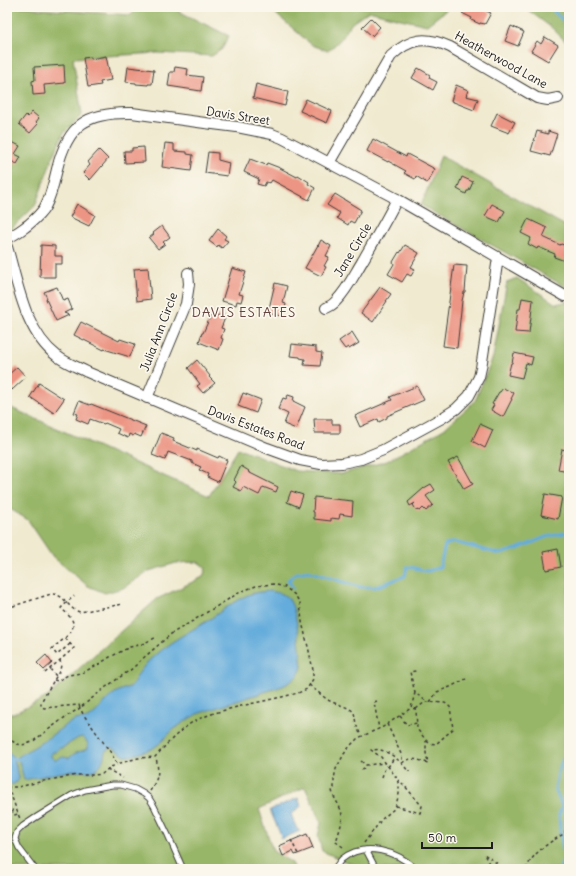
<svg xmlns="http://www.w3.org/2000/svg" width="576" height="876" font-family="Delius,sans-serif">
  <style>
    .forest { fill: #98b668; stroke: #5a6942 }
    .water { fill: #64acdb; stroke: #40647c; fill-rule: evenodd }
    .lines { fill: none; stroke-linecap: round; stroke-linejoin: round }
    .stream { stroke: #64acdb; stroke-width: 3 }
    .building { fill: #ec9584 }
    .lane-casing { stroke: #3c3b37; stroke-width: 7 }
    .street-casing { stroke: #3c3b37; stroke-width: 12 }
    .path { stroke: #3c3b37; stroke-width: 1.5; stroke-dasharray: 3 3; stroke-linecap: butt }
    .lane { stroke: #fff; stroke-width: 5 }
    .street { stroke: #fff; stroke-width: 10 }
    .labels { text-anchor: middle; stroke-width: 3.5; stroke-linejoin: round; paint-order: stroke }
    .street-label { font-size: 12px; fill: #1c1c1c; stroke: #fbf7ec }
    .neighbourhood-label { font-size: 13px; letter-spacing: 1px; fill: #654640; stroke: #fbf7ec }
  </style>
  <rect width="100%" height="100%" fill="#fbf7ec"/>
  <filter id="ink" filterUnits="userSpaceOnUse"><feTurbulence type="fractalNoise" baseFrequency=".025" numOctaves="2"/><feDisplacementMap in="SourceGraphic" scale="8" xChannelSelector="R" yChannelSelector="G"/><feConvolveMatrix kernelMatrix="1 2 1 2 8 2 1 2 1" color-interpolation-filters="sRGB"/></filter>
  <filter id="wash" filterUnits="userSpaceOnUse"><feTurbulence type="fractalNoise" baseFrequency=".012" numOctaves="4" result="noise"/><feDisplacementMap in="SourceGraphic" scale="16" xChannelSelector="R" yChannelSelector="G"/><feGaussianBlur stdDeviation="0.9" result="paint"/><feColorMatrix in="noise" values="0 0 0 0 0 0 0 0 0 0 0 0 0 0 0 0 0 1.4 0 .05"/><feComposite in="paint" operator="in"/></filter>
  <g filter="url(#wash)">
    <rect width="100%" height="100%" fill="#f0ead0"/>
    <g class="forest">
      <polygon points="7,7 30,7 38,9 131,15 139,7 170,7 229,36 222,49 212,56 158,53 73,58 82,115 63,134 51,162 35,206 12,228 7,229"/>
      <polygon points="275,7 450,7 427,25 396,18 369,11 352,23 339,41 328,51 312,45 276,14"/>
      <polygon points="524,7 569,7 569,45 552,28"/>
      <polygon points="441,156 569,228 569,293 566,287 421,205"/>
      <path d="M 517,278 L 556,304 L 569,301 L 569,869 L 366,869 L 344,861 L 322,851 L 318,836 L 321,823 L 305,787 L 259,809 L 273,851 L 292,863 L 295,869 L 7,869 L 7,773 L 12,785 L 18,781 L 18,778 C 16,769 16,755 7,751 L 7,713 L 13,714 L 47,697 L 157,599 L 203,577 L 206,568 L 198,562 L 176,563 L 149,571 L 123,588 L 105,593 L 88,586 L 53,557 L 28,520 L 7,507 L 7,406 L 209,496 L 238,449 L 244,450 L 296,471 L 341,474 L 387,461 L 444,429 L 475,401 L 493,357 L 507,282 Z"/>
    </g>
    <g class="water">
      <path d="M 269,591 C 275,592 282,593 287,597 C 298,607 300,651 302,667 C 299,677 292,681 283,686 L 197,714 L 184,722 L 173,730 L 160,743 L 152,749 L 131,756 L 125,756 L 113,748 L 110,748 L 105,751 C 104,758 102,766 95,770 C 89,773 81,771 74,771 C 57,772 41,777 24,780 L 22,772 L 18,757 C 25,751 32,749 39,744 C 51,737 61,727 73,721 C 78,718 85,720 90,717 C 97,712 102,705 108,699 C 114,692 123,689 132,686 C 135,680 137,675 141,670 C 157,648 184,635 207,621 C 221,612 233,601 248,595 C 254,592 263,592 269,591 ZM 82,737 C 86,740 89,743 88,748 C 84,751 80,751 76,753 C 73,754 71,757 69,758 L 63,757 L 55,760 L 51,757 L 51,755 L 53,752 L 56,752 L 59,748 L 62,748 L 78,738 Z"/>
      <path d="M 7,751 C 16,755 16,769 18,778 L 18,781 L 12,785 L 10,783 L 7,773 Z"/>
      <polygon points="298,798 301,806 291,814 297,829 299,830 300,831 281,839 280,838 281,836 270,810"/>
    </g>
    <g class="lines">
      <g class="stream">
        <polyline points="550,7 569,27"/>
        <path d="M 293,588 L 288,580 L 297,573 L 308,571 L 360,587 L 376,587 L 405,576 L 407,567 C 415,566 419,571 427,571 C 431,571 436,568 440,567 L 445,545 L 454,542 L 500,554 L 517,549 L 546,537 L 569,532"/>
        <polyline points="7,757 23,760"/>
        <polyline points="560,869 564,857 560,830 559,815 562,806 555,789 558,772 566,751 569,748"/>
      </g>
    </g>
    <g id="blocks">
      <g class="building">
        <polygon points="465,7 488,7 486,11 491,13 485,24 480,23 480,24 471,20 472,18 462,13"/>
        <polygon points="371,18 380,27 372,36 362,27"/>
        <polygon points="511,26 524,32 518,46 505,41"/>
        <polygon points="545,37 558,45 548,61 531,51 537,41 541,44"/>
        <polygon points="106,56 111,80 100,82 101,85 88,87 83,58 91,57 91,59"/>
        <polygon points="64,65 65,83 44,85 45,94 33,95 32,81 35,80 34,67"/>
        <polygon points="128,67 154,70 152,84 148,84 148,85 136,84 136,83 126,82"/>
        <polygon points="175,67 188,69 187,75 203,77 201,91 168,86 170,72 174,72"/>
        <polygon points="418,68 430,75 429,78 437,82 433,90 412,78"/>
        <polygon points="256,84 288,92 285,106 253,98"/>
        <polygon points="456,85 468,90 466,96 478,99 474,110 451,101"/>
        <polygon points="306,99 332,111 327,123 300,111"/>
        <polygon points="32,112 39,118 36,122 38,124 30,133 19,124 26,115 28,117"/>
        <polygon points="497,113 515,122 509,133 491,126"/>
        <polygon points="537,131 548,134 548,131 557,134 550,156 531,151"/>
        <polygon points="373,139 406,157 407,154 435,169 427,183 416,176 415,179 404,173 406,171 388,161 388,162 367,151"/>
        <polygon points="12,142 20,146 15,154 21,157 17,164 11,161 7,168 7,150 8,150"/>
        <polygon points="165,143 174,144 174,151 187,152 187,154 193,155 191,171 162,167"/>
        <polygon points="144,147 145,162 125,163 124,151 132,151 132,148"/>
        <polygon points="99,150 108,159 90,180 83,173 90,165 88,162"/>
        <polygon points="208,152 218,153 218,160 229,163 227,176 205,173"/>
        <polygon points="250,159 266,165 267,163 280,168 297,177 298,175 309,182 308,184 315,188 309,200 272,180 270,183 266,182 264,186 257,184 259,179 244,172"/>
        <polygon points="462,177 473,182 469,191 467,191 466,194 457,189"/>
        <polygon points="335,194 361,210 354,223 350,221 348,225 337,218 340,213 327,205"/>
        <polygon points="77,204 95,215 89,226 70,217"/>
        <polygon points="492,204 505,211 499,222 485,216"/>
        <polygon points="528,219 547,228 543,237 560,245 561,244 569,247 569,252 565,261 554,257 555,254 538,247 537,249 528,244 531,238 521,233"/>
        <polygon points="162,226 170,237 163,242 165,244 158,249 149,238 154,234 153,233"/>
        <polygon points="218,229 226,236 224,239 228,241 222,248 218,245 217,247 209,241"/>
        <polygon points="321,240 331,246 326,256 329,257 324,266 326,267 321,276 305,268 318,245 318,246"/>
        <polygon points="41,245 55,246 55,256 62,256 62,264 55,264 55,277 40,277"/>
        <polygon points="405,245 419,253 411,267 415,269 411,276 407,274 402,282 388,274 394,264 393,262 399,252 400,253"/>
        <polygon points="454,265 467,266 465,292 464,292 462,301 457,348 443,346"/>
        <polygon points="148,268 151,299 137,301 134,269"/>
        <polygon points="232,268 246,272 239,294 243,295 241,302 237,301 236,305 222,301"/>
        <polygon points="275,283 287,286 283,303 286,304 284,312 283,312 282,316 268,313"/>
        <polygon points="57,287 63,301 68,299 72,309 64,313 69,315 56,321 46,299 47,298 44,292"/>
        <polygon points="380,287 391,294 386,301 387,301 373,322 361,313"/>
        <polygon points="522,298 533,300 529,333 515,332 518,309 520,309"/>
        <polygon points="212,313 225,318 221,328 224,329 221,338 223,339 219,350 199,342 202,333 203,333"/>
        <polygon points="81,322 119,341 120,339 135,344 130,357 104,349 104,350 74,335"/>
        <polygon points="352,332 359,343 349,349 348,347 345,349 339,341"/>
        <polygon points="292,344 316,347 316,352 322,353 320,366 304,365 305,359 300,358 300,357 290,356"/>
        <polygon points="514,353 533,357 531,365 526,363 522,378 508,375 511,363 512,363"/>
        <polygon points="197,360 210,376 209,377 215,383 203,393 197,386 200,384 188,368"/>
        <polygon points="17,367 26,377 12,390 7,385 7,376"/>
        <polygon points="39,383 64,399 54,413 30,397"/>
        <polygon points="417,386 424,400 387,416 387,418 379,422 378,419 360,427 355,416 392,400 390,397"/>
        <polygon points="503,388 514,393 511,399 512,399 503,417 491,410 494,405 492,404 499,392 500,392"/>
        <polygon points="243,393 261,400 256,413 238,406"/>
        <polygon points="288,395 294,397 293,401 305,407 296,429 284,424 288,414 278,409 283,398 286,399"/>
        <polygon points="79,401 90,405 91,404 146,426 141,437 134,434 133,436 129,434 128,438 117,433 119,429 105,423 104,424 90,419 88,424 76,419 78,414 74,413"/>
        <polygon points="314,419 332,419 332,424 340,424 340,433 315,433"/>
        <polygon points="480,424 493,430 485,448 472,441"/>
        <polygon points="161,433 174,438 173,441 197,451 197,449 218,458 219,456 227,460 218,482 207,477 208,474 199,470 201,467 192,463 192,461 168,452 165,460 152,455"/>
        <polygon points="562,449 569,451 569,472 558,470"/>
        <polygon points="458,457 473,484 464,489 448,462"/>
        <polygon points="241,466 249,471 248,472 278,487 276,492 263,487 259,495 243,487 241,491 233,487 236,482 234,480"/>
        <polygon points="431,484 435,490 426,496 433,505 426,511 423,508 420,511 418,510 417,511 413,505 415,503 410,506 408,502 424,488"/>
        <polygon points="291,491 303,495 299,507 287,502"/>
        <polygon points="545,494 562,497 558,519 541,515"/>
        <polygon points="314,497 353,501 352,516 340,514 339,519 331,518 331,521 314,519 314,512 313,512"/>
        <polygon points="558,549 561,567 546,570 543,552"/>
        <polygon points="46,655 52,663 44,670 37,663"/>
        <polygon points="307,834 313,848 295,855 293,851 283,856 279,846"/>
      </g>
    </g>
  </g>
  <g filter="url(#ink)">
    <use href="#blocks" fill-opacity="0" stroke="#3c3b37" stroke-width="1"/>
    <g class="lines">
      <defs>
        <g id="lane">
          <polyline points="366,850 376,869"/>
          <polyline points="35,869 19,848 15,839 17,832 23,826 35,818 72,795 85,790 112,785 121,785 135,789 144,794 149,798 154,806 168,835 183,869"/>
          <path d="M 334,869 C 337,866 339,862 342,859 C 364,841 397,851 416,869"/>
        </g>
        <g id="street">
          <path d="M 329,163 L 391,56 C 410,38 426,36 450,47 L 537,98 L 548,100 L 558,98"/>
          <path d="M 7,238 C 15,235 21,230 28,225 C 34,220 41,214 45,207 C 51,196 54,182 57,169 C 68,124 87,112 132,113 L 205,123 L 237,127 L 272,134 L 282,138 L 397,199 L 565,296"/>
          <path d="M 7,247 C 18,284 25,332 57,356 C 66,363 77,367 87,372 L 267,448 L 300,460 L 321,464 L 342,463 L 361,459 L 383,450 L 442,418 L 456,409 L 469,396 L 479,377 L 481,368 L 498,258"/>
          <path d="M 326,308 C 330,306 333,305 336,301 C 347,290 354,275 362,262 C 374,241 386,221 397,199"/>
          <polyline points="147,398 186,304 189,284 188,273"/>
        </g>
      </defs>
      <use href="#lane" class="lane-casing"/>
      <use href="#street" class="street-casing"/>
      <g class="path">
        <path d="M 7,608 L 51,594 C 66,594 67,609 80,612 L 123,604"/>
        <path d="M 70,644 L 57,655 L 52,649 C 59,642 78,631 72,620 C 70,616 65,612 61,608 L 74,596"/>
        <polyline points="50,669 56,676"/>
        <polyline points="45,673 74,648 65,638"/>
        <polyline points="54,680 58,681 68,675 82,673 99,664 110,657 130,647 142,644 157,637"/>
        <path d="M 309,685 C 316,690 323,697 330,701 C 338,705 347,706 354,712 L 356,724 L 361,736"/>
        <polyline points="415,693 410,672 416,671"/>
        <polyline points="377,701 374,702 379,729"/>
        <polyline points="430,702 437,692 450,687 466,679"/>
        <polyline points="416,709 425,702 428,702 445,703 450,707 453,729 436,744 429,743 426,740"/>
        <polyline points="416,709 411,708 415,693 426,701"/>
        <polyline points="400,716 407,725 417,723"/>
        <polyline points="387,724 402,756 402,763"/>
        <path d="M 7,737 C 17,745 20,747 32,742 L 64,718 L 80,708 L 83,714 L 111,753 L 117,764 L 138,758 L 155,757 C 165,746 175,735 187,726 C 199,717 214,713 229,709 C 252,703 275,699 298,693 L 307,689 L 313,679 L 313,670 L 309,651 L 302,622 L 300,603 L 295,595 L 285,587 L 273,584 L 256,586 L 242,591 L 171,634 L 140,661 L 133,668 L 106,687 L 80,708 L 79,705 L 44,708 L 41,706 L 41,702 L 60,670 L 61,665 L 60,660"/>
        <polyline points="361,761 366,765 385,763"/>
        <path d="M 402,763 C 411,756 418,760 428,763 L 426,753 L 426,740 L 417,729 L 416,709"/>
        <polyline points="388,767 394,758"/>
        <polyline points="107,769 123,778"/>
        <polyline points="362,770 366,765"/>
        <polyline points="382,777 386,765"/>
        <polyline points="7,787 18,787 48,780 77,775 94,775 102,774 110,767 117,765"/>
        <polyline points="8,787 20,819"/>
        <path d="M 150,791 C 159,776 159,774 156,757"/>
        <polyline points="396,806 420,813 422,806 403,784 398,780"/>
        <polyline points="7,811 12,809 14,815 18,814"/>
        <polyline points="291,840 298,854"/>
        <path d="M 364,843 L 382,819 L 395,808 L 399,794 L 399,785 L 396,777 L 381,757 L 371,750 C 374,750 378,749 381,750 C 391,753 402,762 408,771 L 411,771"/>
        <path d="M 343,847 L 336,842 C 339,831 345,818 340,808 C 337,801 333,797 332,790 L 334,788 L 334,779 L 336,769 L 344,754 L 350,746 L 358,738 L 383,727 L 411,708"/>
        <polyline points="7,849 12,848"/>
        <polyline points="383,866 386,869"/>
        <polyline points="492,869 486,858 484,854 498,864 500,869"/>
        <path d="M 526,869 C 534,851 549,843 565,833 C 566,828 566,823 569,818"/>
      </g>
      <use href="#lane" class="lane"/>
      <use href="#street" class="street"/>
    </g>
  </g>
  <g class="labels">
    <g class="street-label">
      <text transform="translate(501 60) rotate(29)" y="4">Heatherwood Lane</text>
      <text transform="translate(238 116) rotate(9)" y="4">Davis Street</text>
      <text transform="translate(353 250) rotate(-59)" y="4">Jane Circle</text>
      <text transform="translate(159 332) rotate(-69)" y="4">Julia Ann Circle</text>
      <text transform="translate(256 428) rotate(21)" y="4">Davis Estates Road</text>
    </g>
    <g class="neighbourhood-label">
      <text x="244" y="317">DAVIS ESTATES</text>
    </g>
  </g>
  <rect width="576" height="876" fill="none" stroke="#fbf7ec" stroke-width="24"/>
  <path d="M422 842v6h70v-6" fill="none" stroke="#1c1c1c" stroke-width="2"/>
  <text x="428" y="842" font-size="12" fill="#1c1c1c" stroke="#fbf7ec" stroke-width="3" paint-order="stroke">50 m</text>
</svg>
